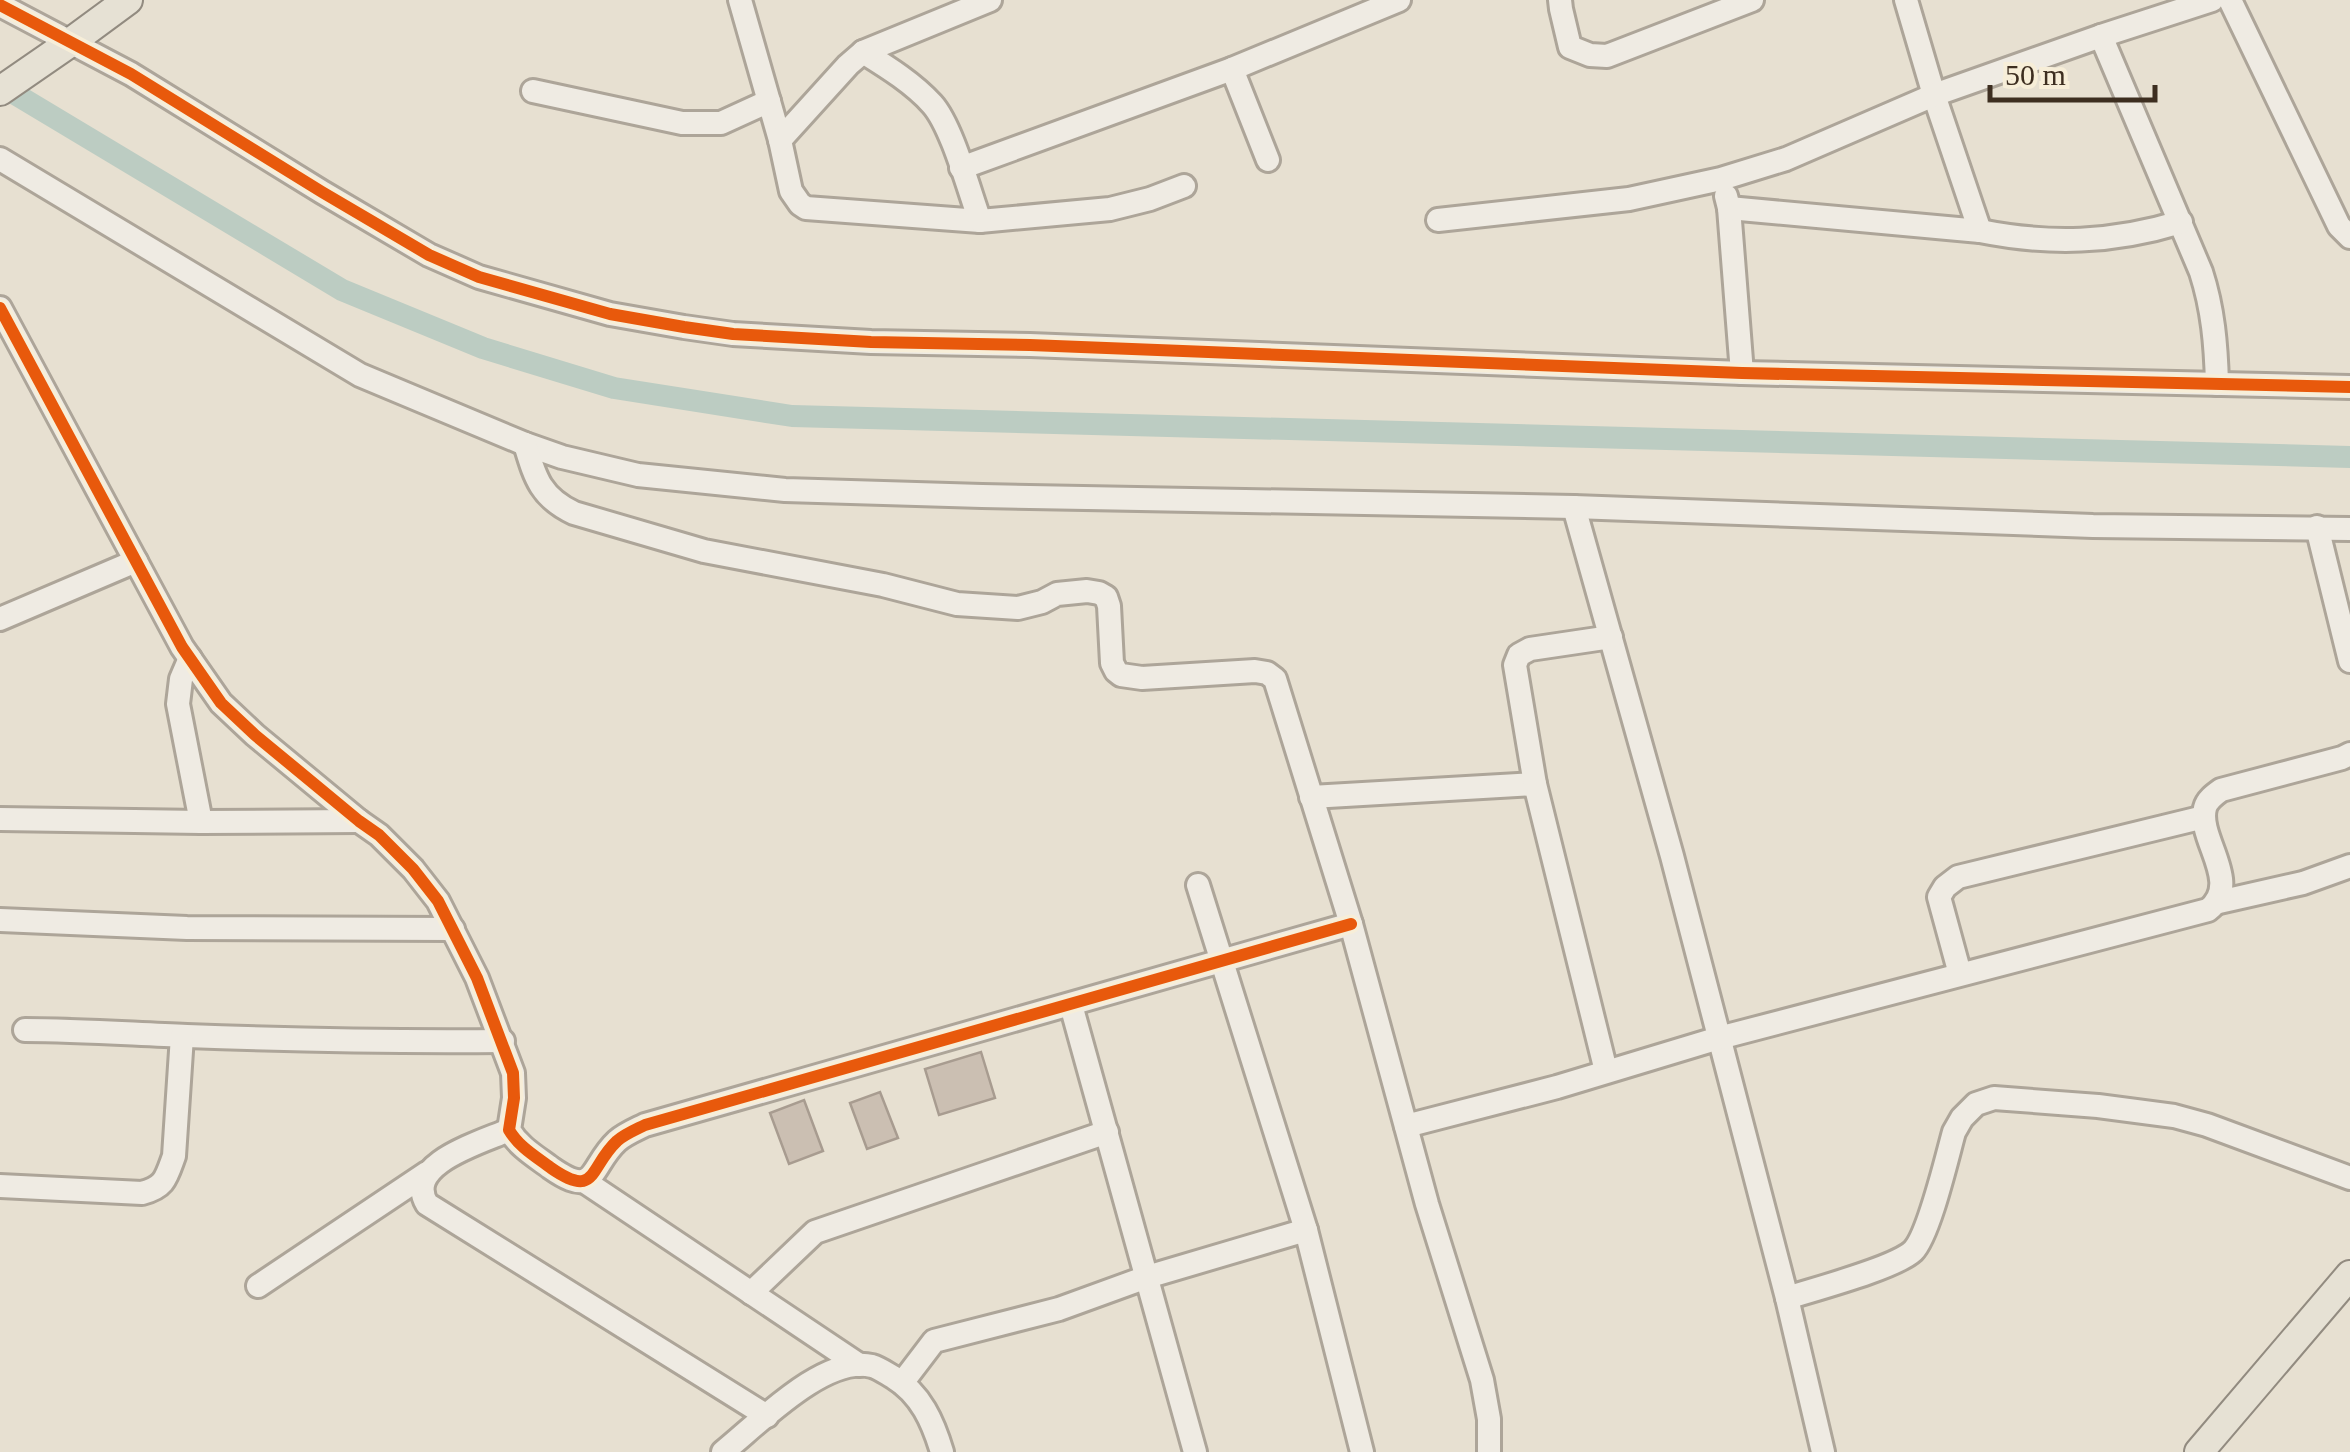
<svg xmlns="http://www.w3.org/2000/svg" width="2350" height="1452" font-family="'Times New Roman',serif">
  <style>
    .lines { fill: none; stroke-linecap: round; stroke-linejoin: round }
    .canal { stroke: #bcccc2; stroke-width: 22 }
    .building { fill: #cbbfb2; stroke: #a89c90; stroke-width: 2.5 }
    .minor-casing { stroke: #ada599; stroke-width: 28 }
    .major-casing { stroke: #928b80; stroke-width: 32 }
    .minor { stroke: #efebe3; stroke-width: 22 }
    .major { stroke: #e6e1d4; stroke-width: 28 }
    .cycleway-casing { stroke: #f7eed8; stroke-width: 19 }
    .cycleway { stroke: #e8590c; stroke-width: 12 }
  </style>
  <rect width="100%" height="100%" fill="#e7e0d1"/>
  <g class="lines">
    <polyline class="canal" points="0,85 342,290 483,348 614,388 792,416 2350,457"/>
  </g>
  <g class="building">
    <polygon points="981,1052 995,1098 939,1115 925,1069"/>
    <polygon points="880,1092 898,1138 867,1149 850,1103"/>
    <polygon points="804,1100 823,1151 789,1164 770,1113"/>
  </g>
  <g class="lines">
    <defs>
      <g id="minor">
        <polyline points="740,0 780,140 791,191 800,204 806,208 980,221 1110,209 1150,199 1184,186"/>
        <polyline points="1560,0 1561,9 1570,47 1590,55 1607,56 1752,0"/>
        <polyline points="1906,0 1934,95 1980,231"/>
        <polyline points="2230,0 2339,226 2350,237"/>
        <polyline points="0,5 131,74 322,192 429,255 479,277 610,314 684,327 733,334 871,342 1030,345 1742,373 2350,387"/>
        <path d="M 2101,36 L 2201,272 C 2213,309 2216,345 2217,384"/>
        <path d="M 863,52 C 887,67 913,83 932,104 C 952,126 969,191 980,221"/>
        <polyline points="1232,69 1268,160"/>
        <polyline points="533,91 682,123 721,123 769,101"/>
        <polyline points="780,140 848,65 863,52 990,0"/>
        <polyline points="0,159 360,375 525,444 562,457 638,475 785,490 982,496 1574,507 2093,526 2350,529"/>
        <polyline points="961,168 1232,69 1399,0"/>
        <polyline points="1726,196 1729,208 1742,373"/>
        <path d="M 1729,208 L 1980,231 C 2050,245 2112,243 2181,222"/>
        <polyline points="1438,220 1629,199 1721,179 1786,159 1934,95 2101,36 2212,0"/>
        <path d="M 0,308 L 182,647 L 221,703 L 255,735 L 359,821 L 379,835 L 413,869 L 438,901 L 477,978 L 513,1073 L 514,1098 L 509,1130 C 519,1147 535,1156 551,1168 C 597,1200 589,1167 617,1141 C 625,1134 635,1130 645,1125 L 1351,924"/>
        <path d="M 525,444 C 535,477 540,497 574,513 L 704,551 L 883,585 L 957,604 L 1018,608 L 1042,602 L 1057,594 L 1087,591 L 1099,593 L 1106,597 L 1109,606 L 1112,663 L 1116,671 L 1121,675 L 1142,678 L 1255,671 L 1267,673 L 1275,679 L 1351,924 L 1427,1204 L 1482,1380 L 1489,1419 L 1489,1452"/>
        <polyline points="1574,507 1672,856 1787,1298 1823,1452"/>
        <polyline points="2317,527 2350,661"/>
        <polyline points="0,619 136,561"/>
        <polyline points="190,658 181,679 178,704 201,822"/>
        <polyline points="1311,797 1535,784"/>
        <polyline points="0,819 201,822 359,821"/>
        <polyline points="1198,885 1306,1230 1362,1452"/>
        <polyline points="2219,902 2303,883 2350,866"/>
        <polyline points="0,920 187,928 453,929"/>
        <polyline points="1960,974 1939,897 1945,887 1958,877 2204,817"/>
        <polyline points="1071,1005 1195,1452"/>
        <path d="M 25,1030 C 79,1030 133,1034 187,1036 C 292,1040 397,1042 503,1041"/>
        <polyline points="1606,1071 1535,784 1515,665 1519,655 1530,649 1611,637"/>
        <path d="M 1406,1126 L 1557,1087 L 1719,1038 L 2208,910 C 2243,883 2197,839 2205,808 C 2207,800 2214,795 2221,790 L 2342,758 L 2350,754"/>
        <path d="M 509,1130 C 482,1142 403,1164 427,1204 L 767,1416"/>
        <polyline points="584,1181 859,1365"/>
        <path d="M 0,1186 L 142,1193 C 165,1187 166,1178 174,1156 L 182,1036"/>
        <polyline points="258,1286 427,1173"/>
        <polyline points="751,1293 815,1232 1107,1132"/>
        <path d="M 1787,1298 C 1815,1289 1895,1268 1913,1251 C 1929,1235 1947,1157 1954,1132 L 1962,1118 L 1976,1104 L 1994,1098 L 2098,1106 L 2174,1116 L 2207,1125 L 2350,1178"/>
        <polyline points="902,1383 934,1341 1059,1309 1147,1277 1306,1230"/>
        <path d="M 723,1452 C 758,1424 825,1354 872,1366 C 879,1368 886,1373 893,1377 C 921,1394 933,1422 942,1452"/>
      </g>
      <g id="major">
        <polyline points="0,91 71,42 128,0"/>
        <polyline points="2199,1452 2350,1275"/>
      </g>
    </defs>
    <use href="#minor" class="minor-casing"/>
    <use href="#major" class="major-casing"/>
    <use href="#minor" class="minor"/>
    <use href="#major" class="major"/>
    <defs>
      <g id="cycleway">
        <polyline points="0,5 131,74 322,192 429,255 479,277 610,314 684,327 733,334 871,342 1030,345 1742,373 2350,387"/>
        <path d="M 0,308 L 182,647 L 221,703 L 255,735 L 359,821 L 379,835 L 413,869 L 438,901 L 477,978 L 513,1073 L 514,1098 L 509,1130 C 519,1147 535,1156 551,1168 C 597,1200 589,1167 617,1141 C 625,1134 635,1130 645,1125 L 1351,924"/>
      </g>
    </defs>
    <use href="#cycleway" class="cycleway-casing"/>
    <use href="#cycleway" class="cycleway"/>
  </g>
  <path d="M1990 85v15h165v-15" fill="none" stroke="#3d2e20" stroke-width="5"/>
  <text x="2005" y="85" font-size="30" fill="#3d2e20" stroke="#f7eed8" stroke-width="8" paint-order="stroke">50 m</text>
</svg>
